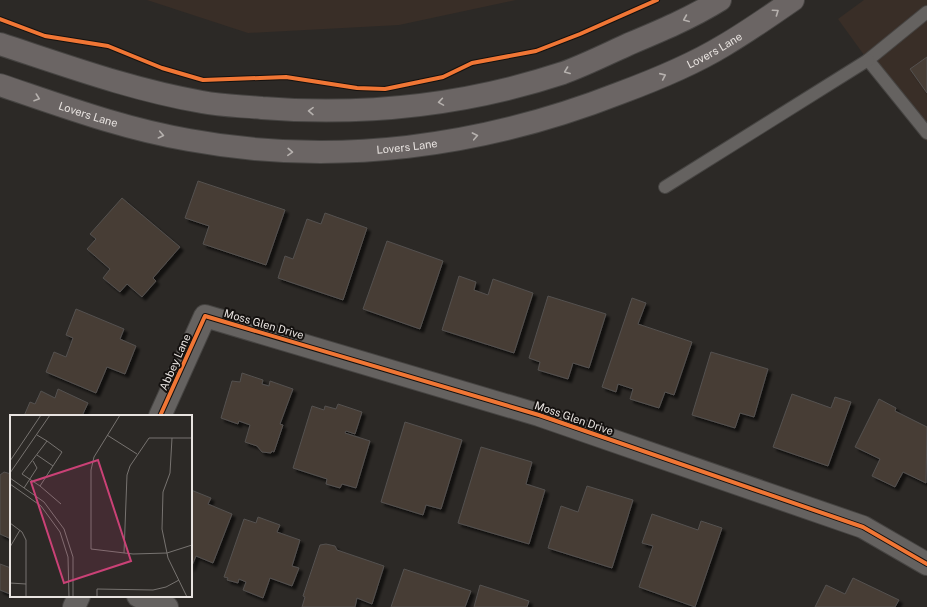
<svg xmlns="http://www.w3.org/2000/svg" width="927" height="607" font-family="'Public Sans',sans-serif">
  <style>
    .built { fill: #392e27 }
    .building { fill: #473d36; stroke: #54514f; filter: url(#shadow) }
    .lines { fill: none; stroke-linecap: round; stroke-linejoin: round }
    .lane-casing { stroke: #464442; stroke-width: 14 }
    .street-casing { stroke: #464442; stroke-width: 24 }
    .secondary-casing { stroke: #464442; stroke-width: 24 }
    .lane { stroke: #656260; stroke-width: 12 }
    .street { stroke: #656260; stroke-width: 22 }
    .secondary { stroke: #6b6564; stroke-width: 22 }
    .cycleway-casing { stroke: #14110f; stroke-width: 6 }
    .cycleway { stroke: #f07635; stroke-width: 4 }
    .oneway { stroke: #b6b1ae }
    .labels { text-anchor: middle; stroke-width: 4; stroke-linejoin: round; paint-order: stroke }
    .street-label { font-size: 11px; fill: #e8e3e0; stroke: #14110f }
    .inset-road { fill: none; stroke: #777370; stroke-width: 1 }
    .view { fill: #ca4176; fill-opacity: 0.15; stroke: #ca4176; stroke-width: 2 }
    .inset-edge { fill: none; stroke: #e8e3e0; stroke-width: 2 }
  </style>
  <defs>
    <filter id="shadow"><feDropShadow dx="3.5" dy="3.5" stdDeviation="1" flood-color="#0009"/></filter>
  </defs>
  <rect width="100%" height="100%" fill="#2c2926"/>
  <g class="built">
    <polygon points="147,0 516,0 399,25 248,33"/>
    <polygon points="864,0 927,0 927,142 838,19"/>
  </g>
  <g class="building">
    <polygon points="927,57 927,93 910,69"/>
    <polygon points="198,181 285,210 266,265 203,244 209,226 185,218"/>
    <polygon points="122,198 180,247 153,278 156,281 142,297 127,284 120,292 103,278 110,269 87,249 96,239 90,234"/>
    <polygon points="325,213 367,228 343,300 278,278 285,256 293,259 307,219 321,224"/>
    <polygon points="387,241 443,261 420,329 363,309"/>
    <polygon points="459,276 476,282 474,290 488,295 493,279 533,293 514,353 442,330"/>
    <polygon points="548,296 606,314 589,368 573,363 568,379 538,370 540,362 529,358"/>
    <polygon points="632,298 646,303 638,324 692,342 674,395 665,392 659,408 630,399 633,389 618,384 616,392 602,387"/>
    <polygon points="76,309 124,329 120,339 136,346 125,374 107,367 96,393 46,372 54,352 66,357 73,338 66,335"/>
    <polygon points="711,352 768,369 754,417 740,413 735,428 692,415"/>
    <polygon points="242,373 263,380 262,384 269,386 270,381 293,389 280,424 283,425 274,452 272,451 271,453 262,452 257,446 245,442 250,425 239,421 238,424 221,418 232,381 240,382"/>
    <polygon points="58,389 88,403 82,416 24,416 30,402 35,404 41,391 55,398"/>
    <polygon points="792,394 831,408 835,397 851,402 828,466 773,447"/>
    <polygon points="879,399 896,408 895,411 927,427 926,483 903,472 895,487 872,476 880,459 855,447"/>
    <polygon points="338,404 362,412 355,434 346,431 345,433 370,441 356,488 342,484 340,488 326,484 327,479 293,468 312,406 324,410 325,406 336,409"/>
    <polygon points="405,422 462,440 441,509 426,505 423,515 381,502"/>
    <polygon points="481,447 532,462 526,484 545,490 529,544 458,523"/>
    <polygon points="4,472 11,474 11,539 0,534 0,475"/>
    <polygon points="587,486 633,500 612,568 548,548 561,506 578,512"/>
    <polygon points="191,490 211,498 208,504 232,514 213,563 196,556 191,568"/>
    <polygon points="652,514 698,530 701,521 722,528 695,607 639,587 653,546 642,543"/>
    <polygon points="258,517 280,525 277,532 300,540 292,566 299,568 292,586 270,578 263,598 243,590 246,582 239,579 238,583 227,580 228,578 224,577 244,519 256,523"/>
    <polygon points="326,544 335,546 337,550 384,566 372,604 357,598 355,607 302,607 305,597 303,596 320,545"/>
    <polygon points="0,564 11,568 10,594 0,590"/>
    <polygon points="404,569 471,591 465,607 391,607"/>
    <polygon points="853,578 899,600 895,607 815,607 826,585 845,594"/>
    <polygon points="480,585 529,601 527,607 474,607"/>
  </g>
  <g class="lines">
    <defs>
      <g id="lane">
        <polyline points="927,12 868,60 927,133"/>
        <polyline points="665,187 868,60"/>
      </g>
      <g id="street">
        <polyline points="160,416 205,316 539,415 863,527 927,564"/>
        <polyline points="138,596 167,607"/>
        <polyline points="74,607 79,596"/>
      </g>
      <g id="secondary">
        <path d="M 0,44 C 67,66 133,90 202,102 C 222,106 243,106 262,108 C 364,116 466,105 563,73 C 585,65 607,54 629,44 C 660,31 691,18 720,0"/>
        <path id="s1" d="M 0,85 C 62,106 124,129 189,140 C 335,167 482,147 620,93 C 655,80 690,66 723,46 C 747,32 770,16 793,0"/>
      </g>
    </defs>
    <use href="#lane" class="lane-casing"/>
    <use href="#street" class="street-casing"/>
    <use href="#secondary" class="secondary-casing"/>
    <use href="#lane" class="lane"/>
    <use href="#street" class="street"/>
    <use href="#secondary" class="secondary"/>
    <defs>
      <g id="cycleway">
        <polyline points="0,19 45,36 108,46 162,68 203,80 286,77 357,88 385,89 443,77 472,63 536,51 580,34 657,0"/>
        <polyline points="160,416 205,316 539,415 863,527 927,564"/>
      </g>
    </defs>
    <use href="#cycleway" class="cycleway-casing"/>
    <use href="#cycleway" class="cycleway"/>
  </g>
  <defs><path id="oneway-chevron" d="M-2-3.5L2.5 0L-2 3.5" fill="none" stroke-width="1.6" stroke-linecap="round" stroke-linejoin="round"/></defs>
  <g class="oneway">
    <use href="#oneway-chevron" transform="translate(776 12) rotate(-35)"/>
    <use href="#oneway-chevron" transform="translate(686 19) rotate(157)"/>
    <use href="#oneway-chevron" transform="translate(567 71) rotate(159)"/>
    <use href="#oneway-chevron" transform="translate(663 76) rotate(-24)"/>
    <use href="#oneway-chevron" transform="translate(37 98) rotate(19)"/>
    <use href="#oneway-chevron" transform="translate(441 102) rotate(171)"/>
    <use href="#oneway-chevron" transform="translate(311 111) rotate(-179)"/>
    <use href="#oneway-chevron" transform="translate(161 135) rotate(12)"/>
    <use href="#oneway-chevron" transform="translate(475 136) rotate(-11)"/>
    <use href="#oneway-chevron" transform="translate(290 152) rotate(3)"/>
  </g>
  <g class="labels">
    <g class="street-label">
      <text dy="4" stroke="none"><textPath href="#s1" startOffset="740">Lovers Lane</textPath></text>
      <text dy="4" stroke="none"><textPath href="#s1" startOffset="93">Lovers Lane</textPath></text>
      <text dy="4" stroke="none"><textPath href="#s1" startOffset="416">Lovers Lane</textPath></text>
      <text transform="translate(264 324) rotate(16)" y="4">Moss Glen Drive</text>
      <text transform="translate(175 362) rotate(-66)" y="4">Abbey Lane</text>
      <text transform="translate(574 418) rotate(19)" y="4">Moss Glen Drive</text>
    </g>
  </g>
  <g transform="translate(10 415)">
    <rect width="182" height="182" fill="#2c2926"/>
    <path class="inset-road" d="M 110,0 L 84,42 L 81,55 L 81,134 L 123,139 L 157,138 L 182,130M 27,20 L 37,26 L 52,37 L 30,71 L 12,59 L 37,26M 97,20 L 127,39M 162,23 L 160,58 L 153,77 L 152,114 L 158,143 L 177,182M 27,40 L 43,51M 0,46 L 31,0M 0,58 L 40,0M 0,63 L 34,87 L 54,114 L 63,142 L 63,182M 0,69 L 31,91 L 50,117 L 58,142 L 59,182M 30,71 L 51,89M 14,73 L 27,53 L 23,46M 0,108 L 12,117 L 16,125 L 16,182M 0,132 L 10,115M 114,138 L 117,60 L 120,51 L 139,23 L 182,23M 0,168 L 16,169M 87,182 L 87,174 L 143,175 L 156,172 L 169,165"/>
    <path class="view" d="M 88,45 L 121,146 L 54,168 L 21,67 Z"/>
    <rect width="182" height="182" class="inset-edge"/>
  </g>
</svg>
